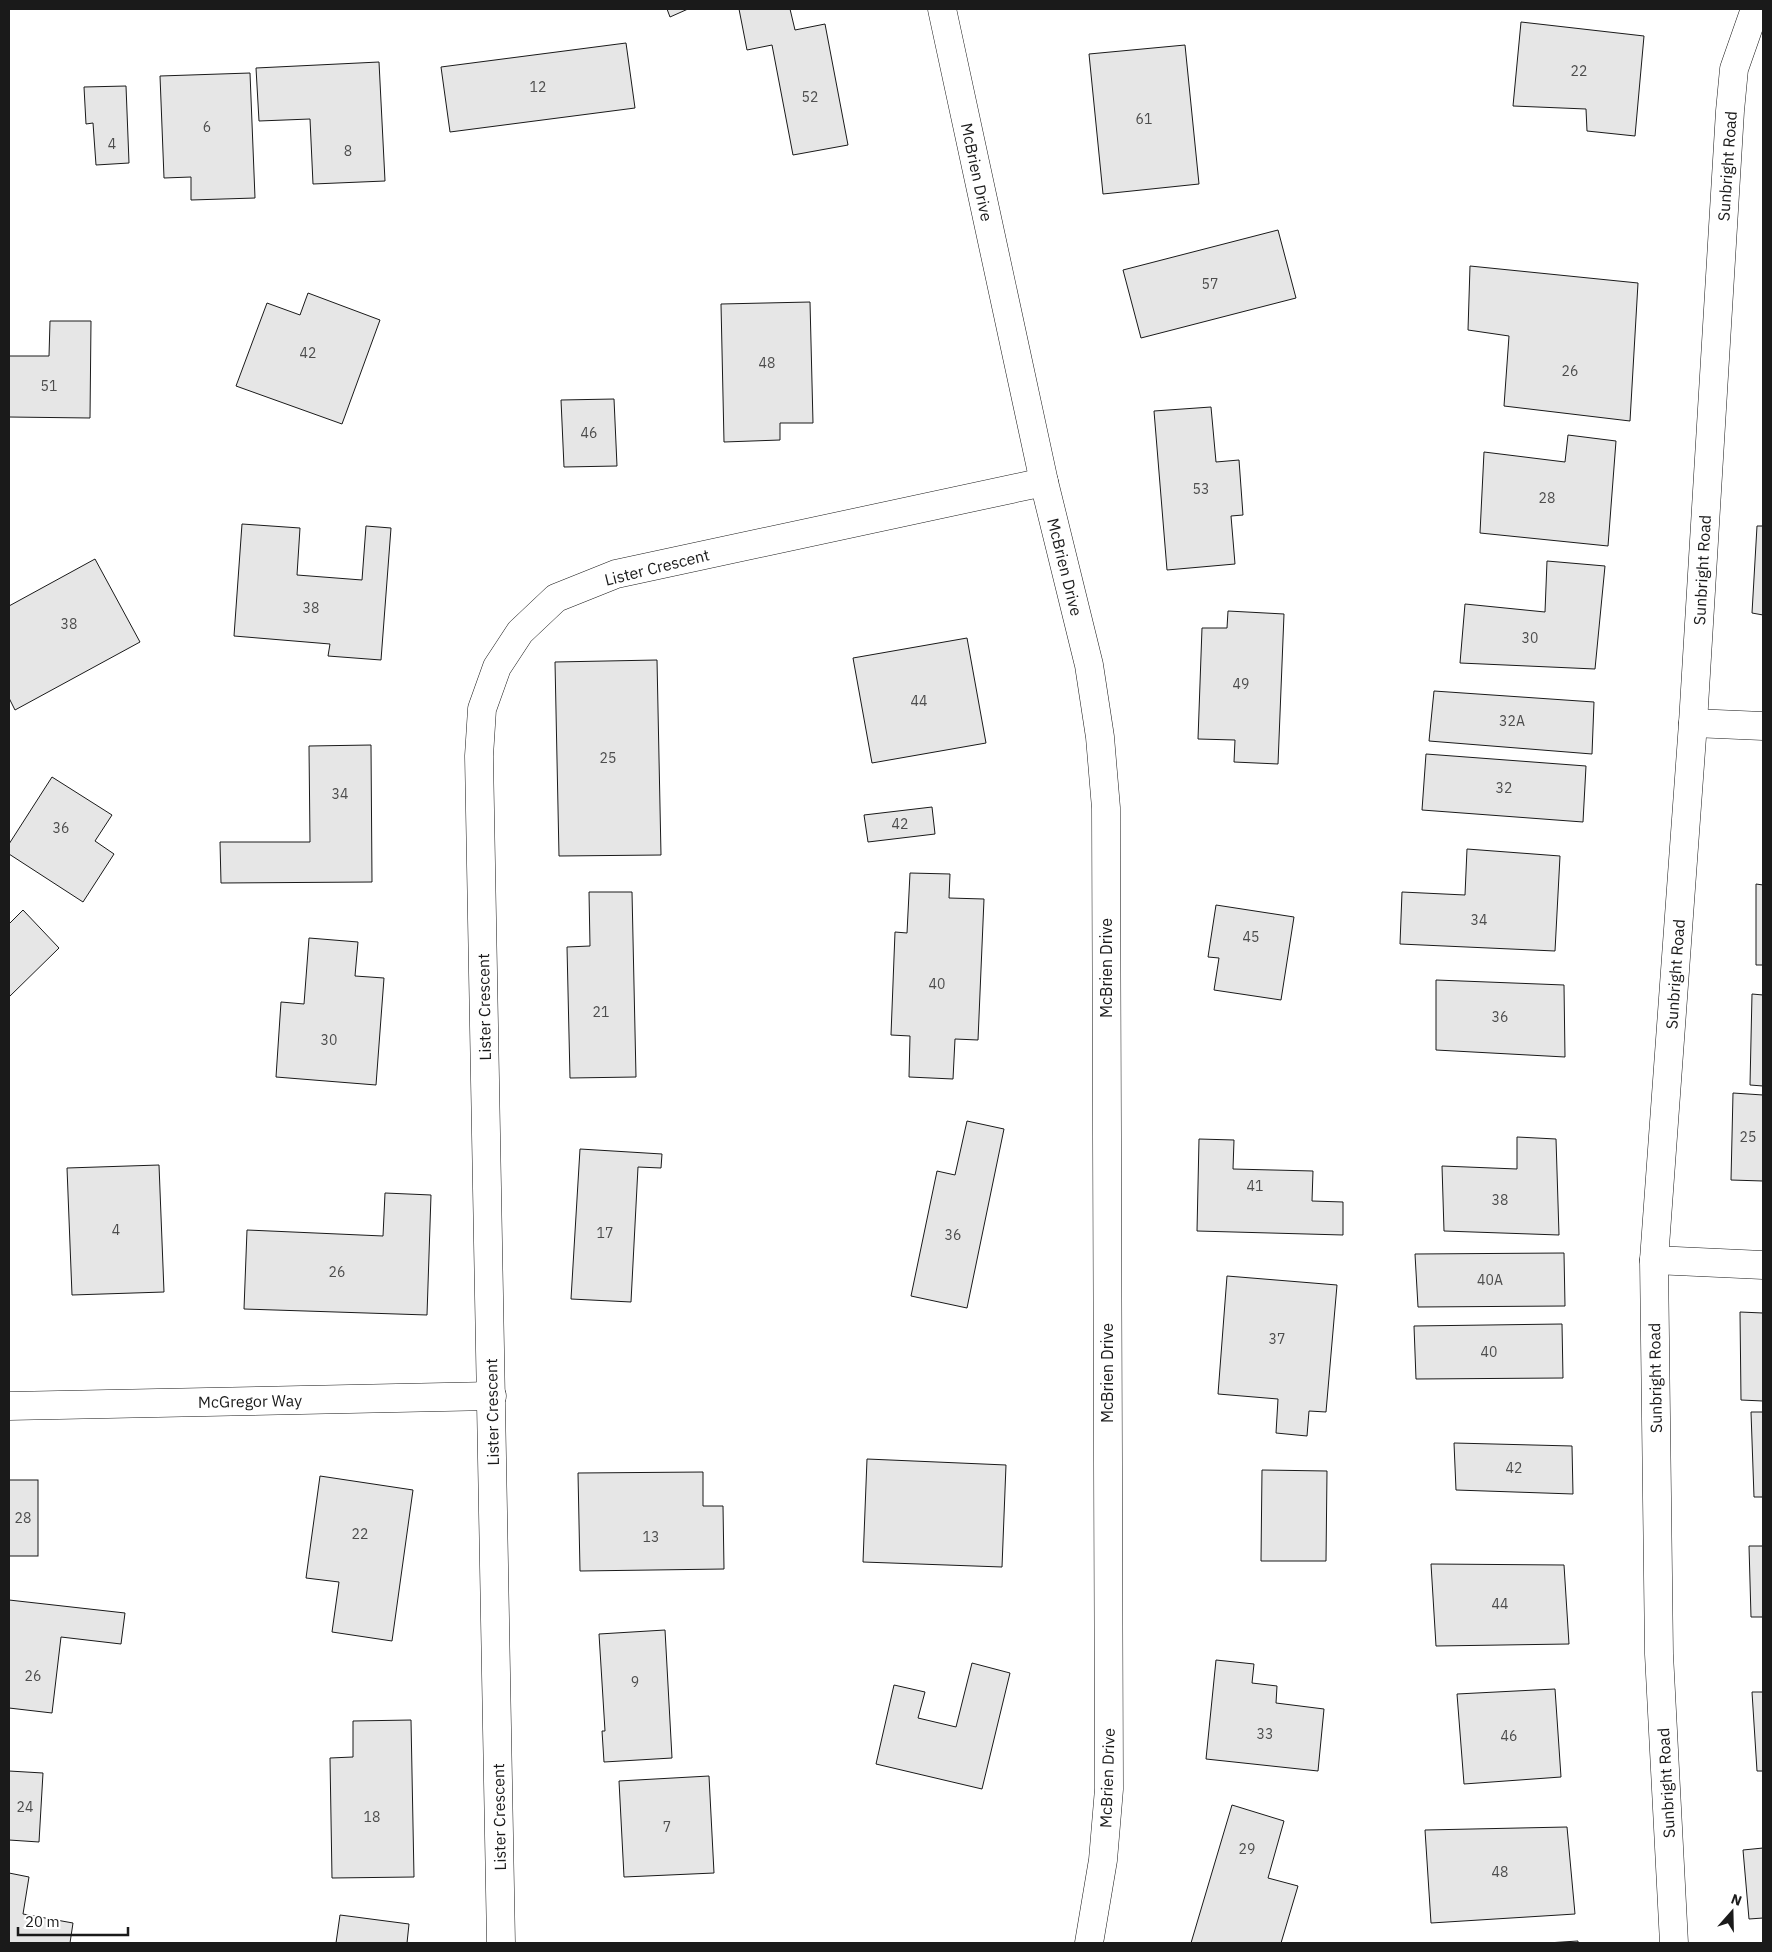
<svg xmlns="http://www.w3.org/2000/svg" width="1772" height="1952" font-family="'IBM Plex Sans',sans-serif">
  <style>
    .building { fill: #e6e6e6; stroke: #1a1a1a }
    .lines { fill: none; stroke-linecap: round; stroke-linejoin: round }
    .minor-casing { stroke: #1a1a1a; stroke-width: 29 }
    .minor { stroke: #fff; stroke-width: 28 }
    .labels { text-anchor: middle; stroke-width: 4; stroke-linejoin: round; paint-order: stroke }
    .number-label { font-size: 14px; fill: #4d4d4d }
    .street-label { font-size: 16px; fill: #1a1a1a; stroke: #fff }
  </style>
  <rect width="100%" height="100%" fill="#fff"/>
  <g class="building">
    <polygon points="667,9 688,9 670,17"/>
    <polygon points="739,9 790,9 795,30 825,24 848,145 793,155 772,45 747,50"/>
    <polygon points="1521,22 1644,36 1635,136 1587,131 1586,109 1513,106"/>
    <polygon points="626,43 635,108 450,132 441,67"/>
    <polygon points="1185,45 1199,184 1103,194 1089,54"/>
    <polygon points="379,62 385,181 313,184 310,119 259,121 256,68"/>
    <polygon points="250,73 255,198 191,200 191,177 164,178 160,76"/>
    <polygon points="126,86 129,163 96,165 93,123 86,124 84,87"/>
    <polygon points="1278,230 1296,298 1141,338 1123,270"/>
    <polygon points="1470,266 1638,283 1630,421 1504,406 1509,336 1468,330"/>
    <polygon points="308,293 380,320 342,424 236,386 267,303 300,315"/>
    <polygon points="810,302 813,423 780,423 780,440 724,442 721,304"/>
    <polygon points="50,321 91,321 90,418 9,417 9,356 49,356"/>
    <polygon points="614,399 617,466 564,467 561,400"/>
    <polygon points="1211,407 1216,462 1239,460 1243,515 1231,516 1235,564 1167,570 1154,411"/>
    <polygon points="1568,435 1616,441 1608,546 1480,533 1484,452 1565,462"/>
    <polygon points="242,524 300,528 297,575 362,580 366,526 391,528 381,660 328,656 330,644 234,636"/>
    <polygon points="1757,526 1763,526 1763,615 1752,613"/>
    <polygon points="95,559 140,642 15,710 9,698 9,606"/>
    <polygon points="1547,561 1605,566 1595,669 1460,663 1465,604 1545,612"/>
    <polygon points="1228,611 1284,614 1278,764 1234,762 1235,740 1198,739 1202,628 1227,628"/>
    <polygon points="967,638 986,743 872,763 853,658"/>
    <polygon points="657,660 661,855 559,856 555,662"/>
    <polygon points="1434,691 1594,702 1592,754 1429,741"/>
    <polygon points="371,745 372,882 221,883 220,842 310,842 309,746"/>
    <polygon points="1426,754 1586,766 1583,822 1422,810"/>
    <polygon points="52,777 112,815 95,841 114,854 83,902 9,854 9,844"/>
    <polygon points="932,807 935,834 868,842 864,815"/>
    <polygon points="1467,849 1560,856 1555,951 1400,944 1402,892 1465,895"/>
    <polygon points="910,873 950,874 949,898 984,899 978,1040 955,1039 953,1079 909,1077 910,1036 891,1035 895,932 907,933"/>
    <polygon points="1756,884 1763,885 1763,965 1756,965"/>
    <polygon points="589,892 632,892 636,1077 570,1078 567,947 590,946"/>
    <polygon points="1216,905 1294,917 1281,1000 1214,990 1219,958 1208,957"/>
    <polygon points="23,910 59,948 9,997 9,924"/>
    <polygon points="309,938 358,942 355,976 384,978 376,1085 276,1077 281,1002 304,1004"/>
    <polygon points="1436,980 1564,985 1565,1057 1436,1050"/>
    <polygon points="1752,994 1763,995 1763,1086 1750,1085"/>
    <polygon points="1733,1093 1763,1095 1763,1181 1731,1180"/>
    <polygon points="967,1121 1004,1129 967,1308 911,1296 937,1171 955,1175"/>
    <polygon points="1517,1137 1556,1139 1559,1235 1444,1231 1442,1166 1517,1169"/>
    <polygon points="1199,1139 1234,1140 1233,1169 1313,1171 1312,1201 1343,1202 1343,1235 1197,1231"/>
    <polygon points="580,1149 662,1154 661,1168 638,1167 631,1302 571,1299"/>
    <polygon points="159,1165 164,1292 72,1295 67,1168"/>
    <polygon points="385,1193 431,1195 427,1315 244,1309 247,1230 383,1236"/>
    <polygon points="1564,1253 1565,1306 1418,1307 1415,1254"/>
    <polygon points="1227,1276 1337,1285 1326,1412 1309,1411 1307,1436 1276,1433 1278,1399 1218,1394"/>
    <polygon points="1740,1312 1763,1313 1763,1401 1741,1400"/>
    <polygon points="1562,1324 1563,1378 1416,1379 1414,1326"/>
    <polygon points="1751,1412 1763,1412 1763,1497 1754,1497"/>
    <polygon points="1454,1443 1572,1446 1573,1494 1456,1490"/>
    <polygon points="867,1459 1006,1465 1002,1567 863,1562"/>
    <polygon points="1262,1470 1327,1471 1326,1561 1261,1561"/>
    <polygon points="703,1472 703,1506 723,1506 724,1569 580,1571 578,1473"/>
    <polygon points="320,1476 413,1490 392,1641 332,1632 339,1582 306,1578"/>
    <rect x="9" y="1480" width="29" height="76"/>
    <polygon points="1749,1546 1763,1546 1763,1617 1751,1617"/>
    <polygon points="1431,1564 1564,1565 1569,1644 1436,1646"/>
    <polygon points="9,1600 125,1613 121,1644 61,1637 52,1713 9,1708"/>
    <polygon points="665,1630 672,1758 604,1762 602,1731 605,1731 599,1634"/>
    <polygon points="1216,1660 1254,1664 1252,1683 1277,1686 1276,1703 1324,1709 1318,1771 1206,1759"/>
    <polygon points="972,1663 1010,1673 982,1789 876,1764 894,1685 925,1692 918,1718 956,1727"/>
    <polygon points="1555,1689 1561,1777 1464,1784 1457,1694"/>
    <polygon points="1752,1692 1763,1692 1763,1771 1757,1771"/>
    <polygon points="411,1720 414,1877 332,1878 330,1758 353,1757 353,1721"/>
    <polygon points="9,1771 43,1773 39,1842 9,1840"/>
    <polygon points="709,1776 714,1873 624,1877 619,1781"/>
    <polygon points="1232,1805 1284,1821 1268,1878 1298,1886 1281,1943 1191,1943"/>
    <polygon points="1567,1827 1575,1914 1431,1923 1425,1830"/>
    <polygon points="1763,1848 1763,1918 1749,1919 1743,1850"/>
    <polygon points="9,1873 29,1877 23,1914 73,1923 70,1943 9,1943"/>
    <polygon points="340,1915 409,1924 407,1943 336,1943"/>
    <polygon points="1578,1941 1578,1943 1547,1943"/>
  </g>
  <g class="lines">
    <defs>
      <g id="minor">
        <polyline points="942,9 1044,482 1089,665 1100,737 1106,808 1109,1789 1103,1860 1089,1943"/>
        <polyline points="1693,723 1763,726"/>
        <polyline points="1654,1260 1763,1265"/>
        <polyline points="9,1406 492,1396"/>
        <polyline points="501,1943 479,756 482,709 497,667 520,632 556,598 616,574 1044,482"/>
        <polyline points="1674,1943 1659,1654 1654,1260 1693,723 1730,111 1734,69 1755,9"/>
      </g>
    </defs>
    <use href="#minor" class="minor-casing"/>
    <use href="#minor" class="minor"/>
  </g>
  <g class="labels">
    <g class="number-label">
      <text x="1579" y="76">22</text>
      <text x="538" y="92">12</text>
      <text x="810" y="102">52</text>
      <text x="1144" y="124">61</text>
      <text x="207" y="132">6</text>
      <text x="112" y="149">4</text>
      <text x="348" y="156">8</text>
      <text x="1210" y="289">57</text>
      <text x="308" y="358">42</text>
      <text x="767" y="368">48</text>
      <text x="1570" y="376">26</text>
      <text x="49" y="391">51</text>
      <text x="589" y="438">46</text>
      <text x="1201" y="494">53</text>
      <text x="1547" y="503">28</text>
      <text x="311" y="613">38</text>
      <text x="69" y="629">38</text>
      <text x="1530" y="643">30</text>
      <text x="1241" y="689">49</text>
      <text x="919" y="706">44</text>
      <text x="1512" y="726">32A</text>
      <text x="608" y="763">25</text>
      <text x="1504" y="793">32</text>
      <text x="340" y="799">34</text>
      <text x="900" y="829">42</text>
      <text x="61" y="833">36</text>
      <text x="1479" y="925">34</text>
      <text x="1251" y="942">45</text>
      <text x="937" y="989">40</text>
      <text x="601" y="1017">21</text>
      <text x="1500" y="1022">36</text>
      <text x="329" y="1045">30</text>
      <text x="1748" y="1142">25</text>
      <text x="1255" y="1191">41</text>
      <text x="1500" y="1205">38</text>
      <text x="116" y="1235">4</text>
      <text x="605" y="1238">17</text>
      <text x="953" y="1240">36</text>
      <text x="337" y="1277">26</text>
      <text x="1490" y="1285">40A</text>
      <text x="1277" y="1344">37</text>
      <text x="1489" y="1357">40</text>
      <text x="1514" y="1473">42</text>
      <text x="23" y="1523">28</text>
      <text x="360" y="1539">22</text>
      <text x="651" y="1542">13</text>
      <text x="1500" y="1609">44</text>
      <text x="33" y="1681">26</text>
      <text x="635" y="1687">9</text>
      <text x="1265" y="1739">33</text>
      <text x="1509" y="1741">46</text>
      <text x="25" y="1812">24</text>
      <text x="372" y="1822">18</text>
      <text x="667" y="1832">7</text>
      <text x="1247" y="1854">29</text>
      <text x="1500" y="1877">48</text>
    </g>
    <g class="street-label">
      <text transform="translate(1727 166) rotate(-86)" y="6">Sunbright Road</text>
      <text transform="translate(977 172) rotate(78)" y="6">McBrien Drive</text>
      <text transform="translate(657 567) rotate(-14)" y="6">Lister Crescent</text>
      <text transform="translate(1065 567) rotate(76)" y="6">McBrien Drive</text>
      <text transform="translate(1702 570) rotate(-87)" y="6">Sunbright Road</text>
      <text transform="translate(1106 968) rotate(-90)" y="6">McBrien Drive</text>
      <text transform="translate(1675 974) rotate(-86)" y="6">Sunbright Road</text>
      <text transform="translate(484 1007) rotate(-91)" y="6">Lister Crescent</text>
      <text transform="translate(1107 1373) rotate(-90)" y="6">McBrien Drive</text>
      <text transform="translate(1655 1378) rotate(-91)" y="6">Sunbright Road</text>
      <text transform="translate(250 1401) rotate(-1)" y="6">McGregor Way</text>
      <text transform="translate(492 1412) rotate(-91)" y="6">Lister Crescent</text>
      <text transform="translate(1107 1778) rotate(-88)" y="6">McBrien Drive</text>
      <text transform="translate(1666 1783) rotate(-93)" y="6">Sunbright Road</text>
      <text transform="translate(499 1817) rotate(-91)" y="6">Lister Crescent</text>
    </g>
  </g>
  <rect width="1772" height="1952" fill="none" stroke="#1a1a1a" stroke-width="20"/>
  <g transform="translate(1732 1912) rotate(20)" stroke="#ffffff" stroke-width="4" paint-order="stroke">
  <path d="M0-4L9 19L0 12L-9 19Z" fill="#1a1a1a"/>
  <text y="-8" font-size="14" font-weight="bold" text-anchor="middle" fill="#1a1a1a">N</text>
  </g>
  <path d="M18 1927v8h110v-8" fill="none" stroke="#1a1a1a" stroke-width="2.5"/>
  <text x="25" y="1927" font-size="15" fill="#1a1a1a" stroke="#ffffff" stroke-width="4" paint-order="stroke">20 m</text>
</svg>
